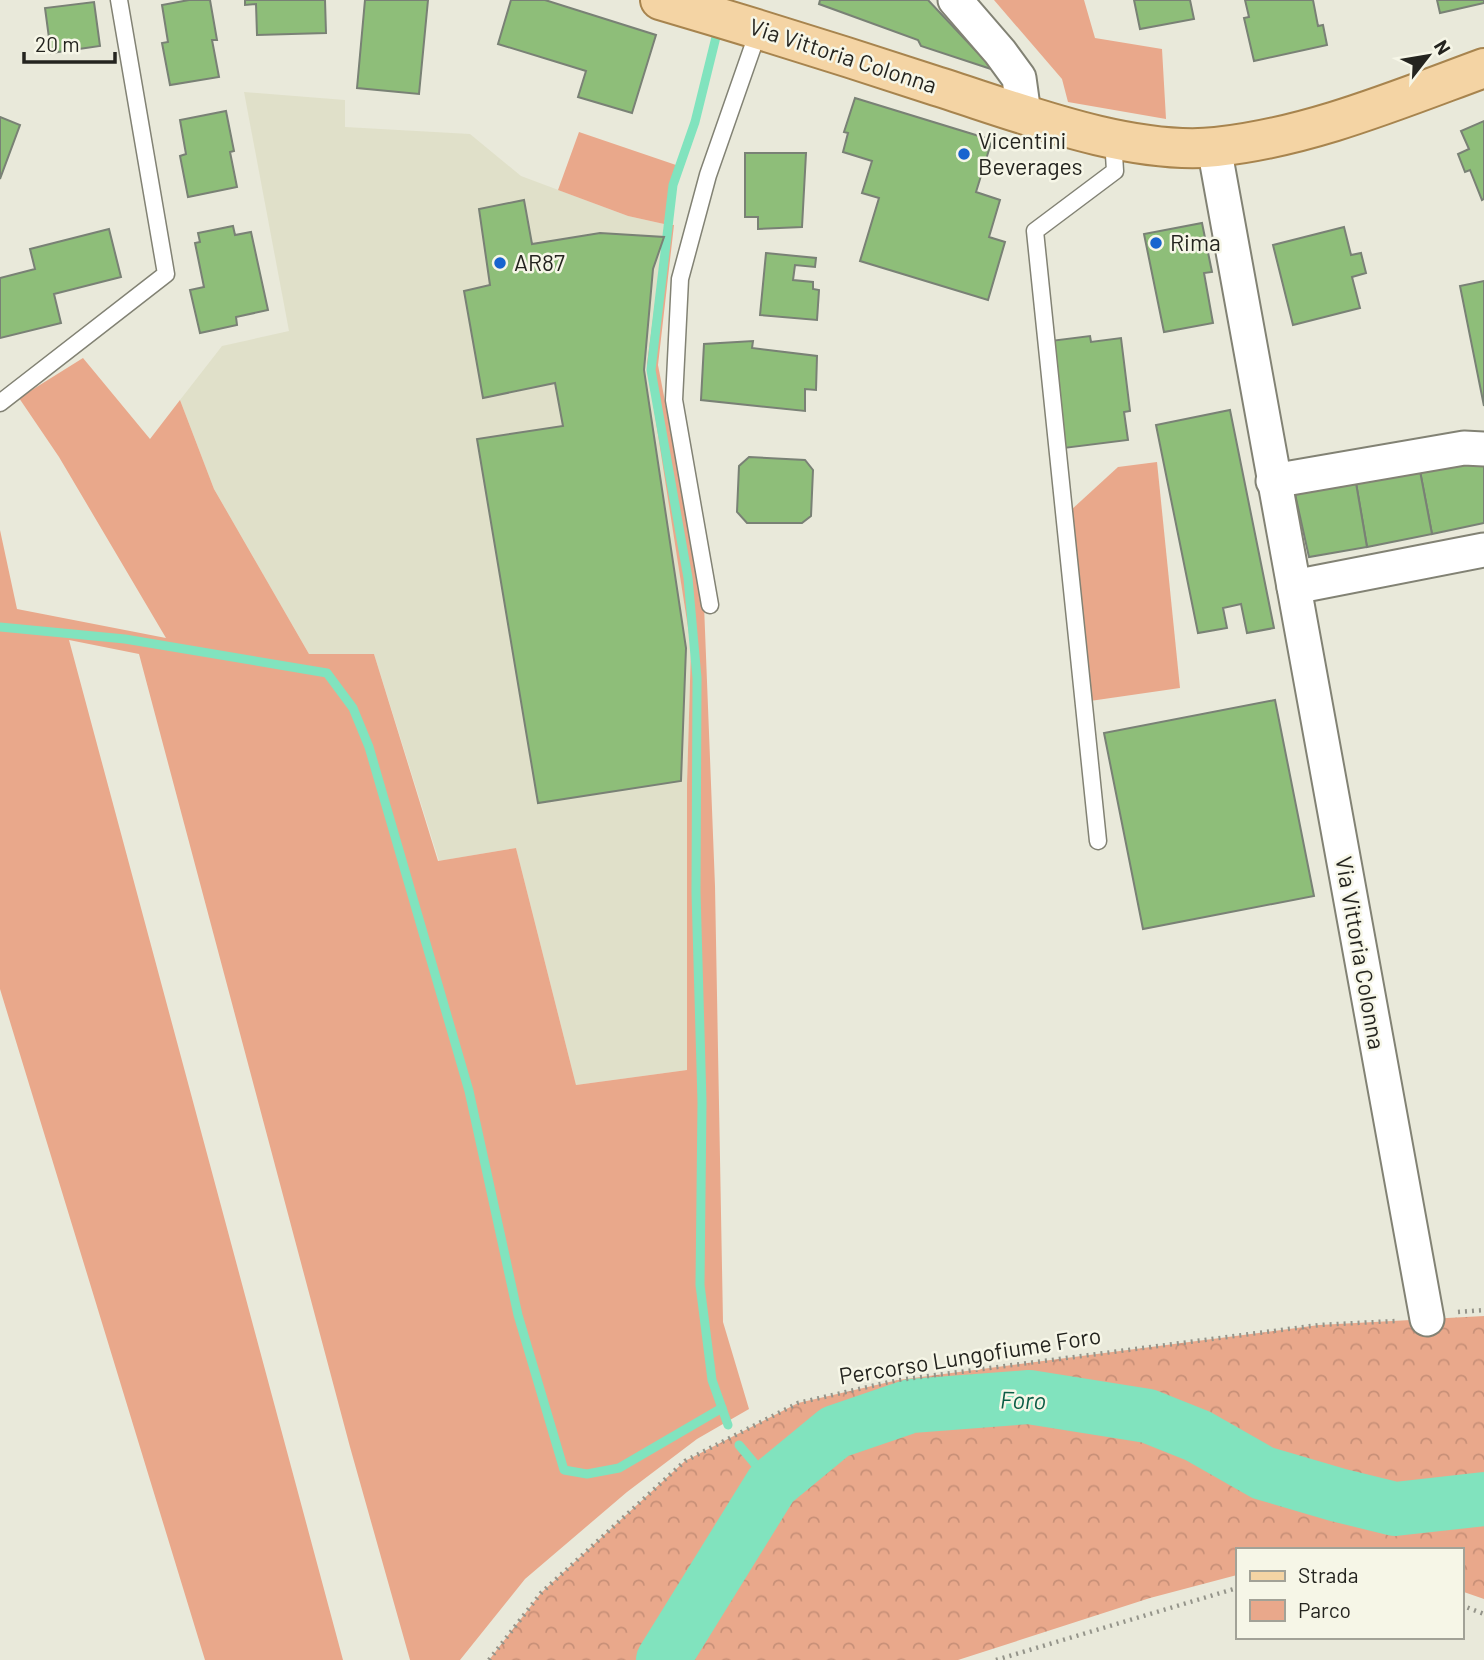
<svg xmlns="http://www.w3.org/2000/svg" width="1484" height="1660" font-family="Barlow,sans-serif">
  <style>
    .built { fill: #e0e0c9 }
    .green { fill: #e9a88b }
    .forest { fill: url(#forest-crowns) }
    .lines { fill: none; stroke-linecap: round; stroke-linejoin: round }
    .stream { stroke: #81e3be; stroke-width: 9 }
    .river { stroke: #81e3be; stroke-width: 54 }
    .building { fill: #8ebe79; stroke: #798175; stroke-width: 2 }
    .service-casing { stroke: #828274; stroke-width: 19 }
    .minor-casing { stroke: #828274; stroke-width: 37 }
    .primary-casing { stroke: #a7844e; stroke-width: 42 }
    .path { stroke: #94948a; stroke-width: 4.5; stroke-dasharray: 2 5; stroke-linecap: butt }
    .service { stroke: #fff; stroke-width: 16 }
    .minor { stroke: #fff; stroke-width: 33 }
    .primary { stroke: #f4d4a4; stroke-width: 38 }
    .poi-dot { fill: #1864cf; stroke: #f6f6e7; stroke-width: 2.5 }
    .labels { text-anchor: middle; stroke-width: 5; stroke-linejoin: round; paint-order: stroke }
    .street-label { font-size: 23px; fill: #24241f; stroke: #f6f6e7 }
    .poi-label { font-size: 23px; fill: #24241f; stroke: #f6f6e7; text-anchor: start }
    .water-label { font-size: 24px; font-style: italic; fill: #0c5d46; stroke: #f6f6e7 }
  </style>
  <defs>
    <pattern id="forest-crowns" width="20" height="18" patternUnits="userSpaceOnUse" patternTransform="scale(1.75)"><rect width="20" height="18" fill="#e9a88b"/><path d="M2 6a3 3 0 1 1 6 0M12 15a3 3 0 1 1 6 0" fill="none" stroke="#c89078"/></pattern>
  </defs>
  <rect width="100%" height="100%" fill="#e9e9da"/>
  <polygon class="built" points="244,92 345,100 345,127 470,134 521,176 628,216 664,224 648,364 691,647 687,784 687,1070 576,1085 516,848 439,861 374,654 309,654 214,489 180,400 222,346 289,331"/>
  <g class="green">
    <polygon points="994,0 1084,0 1095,38 1162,49 1166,119 1068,102 1062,79"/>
    <polygon points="579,132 676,165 664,224 674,225 658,365 704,605 715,886 723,1322 749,1409 697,1439 627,1492 525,1579 460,1660 410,1660 350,1447 139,654 69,640 343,1660 205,1660 0,989 0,530 17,609 166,638 59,457 19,398 83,358 150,439 180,400 214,489 309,654 374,654 438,861 516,848 576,1085 687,1070 687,784 691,647 647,364 665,227 664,224 628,216 558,190"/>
    <polygon points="1157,462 1180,688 1090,701 1070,511 1118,467"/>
  </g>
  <polygon class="forest" points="1484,1316 1484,1599 1461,1591 1461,1550 1237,1550 1237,1575 1150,1598 958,1660 489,1660 541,1593 685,1461 798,1403 898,1380 1319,1325"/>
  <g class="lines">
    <g class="stream">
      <polyline points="716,37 695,122 673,185 651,370 688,578 697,678 696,892 702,1102 700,1285 712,1380 728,1425"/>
      <polyline points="0,627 125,639 327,673 353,708 369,747 469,1091 518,1315 564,1470 587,1474 619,1468 722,1408"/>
      <polyline points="739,1445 772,1484"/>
    </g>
    <polyline class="river" points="663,1660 772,1484 835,1432 911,1406 1029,1397 1148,1416 1198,1436 1263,1473 1338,1495 1395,1509 1484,1499"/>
  </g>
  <g class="building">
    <polygon points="189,0 210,0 217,40 212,40 219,77 170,85 162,43 168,42 162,5"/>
    <polygon points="245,0 325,0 326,33 257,35 256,4 245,5"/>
    <polygon points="365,0 428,0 419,94 357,88"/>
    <polygon points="511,0 545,0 656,35 632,113 578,97 586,71 498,44"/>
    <polygon points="820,0 928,0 994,70 921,46 918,40 819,4"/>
    <polygon points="1134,0 1190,0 1194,19 1140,29"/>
    <polygon points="1245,0 1313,0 1318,26 1323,25 1327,45 1254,61 1244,18 1249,17"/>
    <polygon points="1437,0 1484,0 1484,3 1440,13"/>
    <polygon points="94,2 100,46 51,53 45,8"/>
    <polygon points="855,98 992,140 976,192 1000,200 989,237 1005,242 988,300 860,261 879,198 862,193 872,161 843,152 848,133 844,132"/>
    <polygon points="226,111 234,151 230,152 237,187 188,197 180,156 186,154 180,120"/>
    <polygon points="0,117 20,125 0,179"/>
    <polygon points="1484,121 1484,199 1482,200 1470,170 1465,172 1458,154 1469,149 1461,131"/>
    <polygon points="745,153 806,153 802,227 758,229 758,217 745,217"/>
    <polygon points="524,200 532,244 600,233 664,237 653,269 644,370 686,648 681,781 538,803 477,439 563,426 555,383 483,398 464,291 490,285 479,209"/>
    <polygon points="1202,223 1212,272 1204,273 1213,323 1164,332 1144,234"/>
    <polygon points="233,226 235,235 251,232 268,310 236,317 237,325 200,333 190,290 204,287 195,243 200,242 198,233"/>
    <polygon points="1344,227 1351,255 1361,253 1366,273 1352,277 1360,308 1293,325 1273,245"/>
    <polygon points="109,229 121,277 54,294 61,323 0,338 0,278 35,269 30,249"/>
    <polygon points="766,253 816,258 815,267 795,265 793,280 813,282 813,289 819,290 817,320 760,315"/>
    <polygon points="1484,281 1484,406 1460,286"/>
    <polygon points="1090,336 1091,342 1121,338 1130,411 1124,412 1128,440 1064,448 1050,341"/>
    <polygon points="753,341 752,348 817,356 816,390 805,389 805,411 701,400 704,344"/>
    <polygon points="1230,410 1274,628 1247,633 1241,604 1223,608 1227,628 1198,633 1156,425"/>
    <polygon points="749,457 805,460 813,470 811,516 802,523 747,523 737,512 739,466"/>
    <polygon points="1484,458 1484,523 1432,534 1420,471"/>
    <polygon points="1420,471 1432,534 1367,547 1356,483"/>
    <polygon points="1356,483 1367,547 1309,557 1295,494"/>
    <polygon points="1275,700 1314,896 1143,929 1104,733"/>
  </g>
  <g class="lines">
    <defs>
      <g id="service">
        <polyline points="0,403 166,274 119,0"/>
        <polyline points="710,605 674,400 680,279 708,175 759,29"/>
        <polyline points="1098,841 1035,231 1115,171 1113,138"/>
      </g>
      <g id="minor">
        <polyline points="955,0 1000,52 1019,78 1024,114"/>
        <polyline points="1214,147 1427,1319"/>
        <polyline points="1273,481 1464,448 1484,449"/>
        <polyline points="1294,587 1484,550"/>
      </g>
      <path id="primary" d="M 660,0 C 752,27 842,55 933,85 C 1016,111 1128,156 1216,147 C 1309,137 1397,100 1484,68"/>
    </defs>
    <use href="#service" class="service-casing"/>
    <use href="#minor" class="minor-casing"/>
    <use href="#primary" class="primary-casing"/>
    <g class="path">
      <polyline points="1458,1312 1484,1310"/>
      <polyline points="1461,1605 1484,1614"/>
      <polyline points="489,1660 541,1593 685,1461 798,1403 898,1380 1319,1325 1395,1321"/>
      <polyline points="996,1660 1237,1588"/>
    </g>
    <use href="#service" class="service"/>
    <use href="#minor" class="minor"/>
    <use href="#primary" class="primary"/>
  </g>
  <g class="poi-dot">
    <circle cx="964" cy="154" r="7"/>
    <circle cx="1156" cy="243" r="7"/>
    <circle cx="500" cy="263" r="7"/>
  </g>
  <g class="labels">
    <g class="street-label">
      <text transform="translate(843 56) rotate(18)" y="8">Via Vittoria Colonna</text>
      <text transform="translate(1360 953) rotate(80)" y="8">Via Vittoria Colonna</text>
      <text transform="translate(970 1356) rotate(-9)" y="8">Percorso Lungofiume Foro</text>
    </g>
    <g class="poi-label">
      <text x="978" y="149">Vicentini<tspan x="978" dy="26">Beverages</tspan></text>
      <text x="1170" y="251">Rima</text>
      <text x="514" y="271">AR87</text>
    </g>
    <g class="water-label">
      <text transform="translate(1023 1401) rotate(1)" y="8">Foro</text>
    </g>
  </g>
  <rect x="1236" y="1548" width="228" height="91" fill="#f6f6e7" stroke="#a2a297" stroke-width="2"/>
  <rect x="1250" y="1571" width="35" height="10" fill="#f4d4a4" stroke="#a2a297" stroke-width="2"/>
  <text x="1298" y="1583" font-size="21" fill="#24241f">Strada</text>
  <rect x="1250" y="1600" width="35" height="21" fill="#e9a88b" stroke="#a2a297" stroke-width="2"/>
  <text x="1298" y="1618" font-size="21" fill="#24241f">Parco</text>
  <g transform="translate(1428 56) rotate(59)" stroke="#f6f6e7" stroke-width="5" paint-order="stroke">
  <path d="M0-5L12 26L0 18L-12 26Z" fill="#24241f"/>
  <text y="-10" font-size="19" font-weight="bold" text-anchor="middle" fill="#24241f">N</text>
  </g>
  <path d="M24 52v10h91v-10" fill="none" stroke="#24241f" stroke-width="3.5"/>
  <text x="35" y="52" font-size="21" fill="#24241f" stroke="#f6f6e7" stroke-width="5" paint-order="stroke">20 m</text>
</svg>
